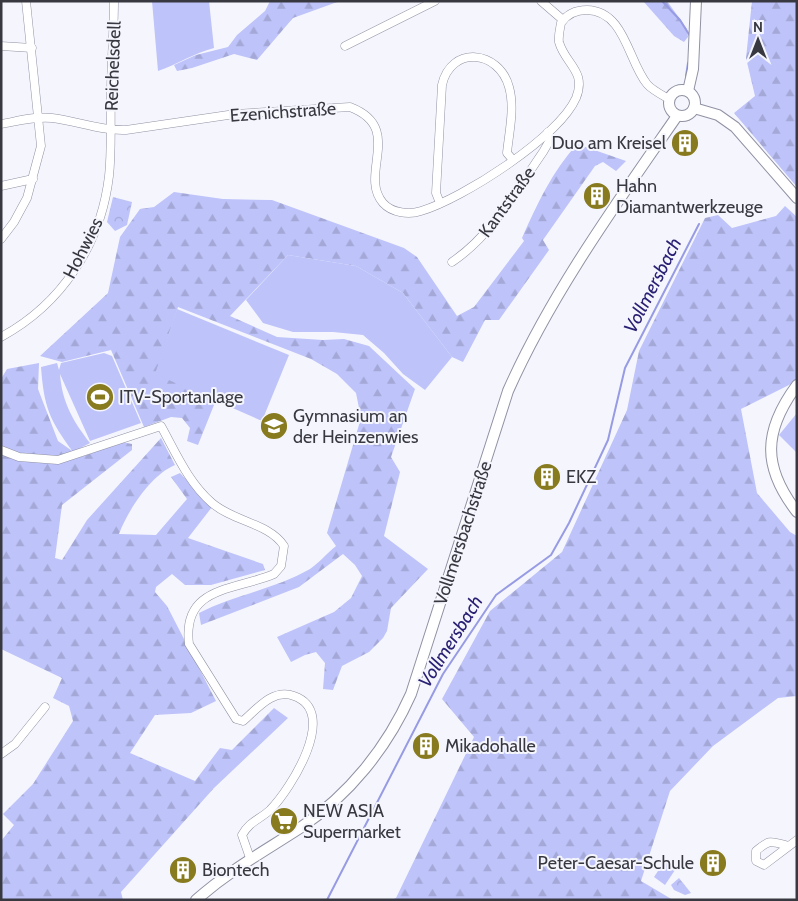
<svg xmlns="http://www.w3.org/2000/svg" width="798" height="901" font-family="Cabin,sans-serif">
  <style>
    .forest { fill: url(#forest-firs) }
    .park { fill: url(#park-crowns) }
    .garden { fill: #bec3fa }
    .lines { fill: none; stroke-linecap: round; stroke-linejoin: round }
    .stream { stroke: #969be4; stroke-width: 2 }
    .street-casing { stroke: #9092a3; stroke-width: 9 }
    .secondary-casing { stroke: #9092a3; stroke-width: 12 }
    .street { stroke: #fff; stroke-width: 8 }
    .secondary { stroke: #fff; stroke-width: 10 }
    .labels { text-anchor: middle; stroke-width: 4; stroke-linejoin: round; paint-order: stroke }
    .street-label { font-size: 18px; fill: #383940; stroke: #f5f6fd }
    .poi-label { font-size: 18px; fill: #383940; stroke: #f5f6fd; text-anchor: start }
    .water-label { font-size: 19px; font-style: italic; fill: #2a2174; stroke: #f5f6fd }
  </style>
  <defs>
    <pattern id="forest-firs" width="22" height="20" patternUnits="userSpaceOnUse" patternTransform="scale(1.25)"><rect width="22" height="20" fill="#bec3fa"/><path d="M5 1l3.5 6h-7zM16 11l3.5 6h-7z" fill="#a4a8d7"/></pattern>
    <pattern id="park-crowns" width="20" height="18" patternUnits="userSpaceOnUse" patternTransform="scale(1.25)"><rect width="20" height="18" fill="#bec3fa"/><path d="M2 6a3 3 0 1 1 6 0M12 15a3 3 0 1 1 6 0" fill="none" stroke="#a4a8d7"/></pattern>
  </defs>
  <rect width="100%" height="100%" fill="#f5f6fd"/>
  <g class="forest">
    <polygon points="270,1 340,1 293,18 257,60 234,54 192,68 177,71 174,65 196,55 228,47 237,35 265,11"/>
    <polygon points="643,1 667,1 687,29 688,37 684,42 674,36"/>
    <polygon points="752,1 797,1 797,187 734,113 755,96 746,58"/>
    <path d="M 577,144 L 626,161 L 616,171 L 603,162 L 595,166 L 543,240 L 549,250 L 499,320 L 485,320 L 463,362 L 452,357 L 403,293 L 356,266 L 288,255 L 230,316 L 277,337 L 323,340 L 344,339 L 369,346 L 415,389 L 391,457 L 400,472 L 384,536 L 428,569 L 391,608 L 387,631 L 383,638 L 369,652 L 342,666 L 333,690 L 323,689 L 325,663 L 316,652 L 305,655 L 291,662 L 277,637 L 334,612 L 351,598 L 362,576 L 355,565 L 343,554 L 299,587 L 201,625 L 199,613 C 234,595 275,589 310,569 C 319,563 327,553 336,546 L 327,533 L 361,418 L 356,393 L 337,374 L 311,359 L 178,307 L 156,373 L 216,400 L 198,445 L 187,441 L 190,428 L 182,418 L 171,417 L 144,427 L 111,350 L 62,362 L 40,356 L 108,293 L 120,237 L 140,209 L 154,207 L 174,192 L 223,199 L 272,200 L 404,248 L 417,257 L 457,316 L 474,307 L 524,241 L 522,238 C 537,204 552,172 577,144 Z"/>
    <polygon points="785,206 797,217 797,381 741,409 757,493 790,532 797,536 797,696 778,698 713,746 670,791 641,881 673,900 391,900 396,898 474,737 442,699 490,611 562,552 627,410 639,351 705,218 718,215 732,228 776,216"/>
    <path d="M 39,363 L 38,389 L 58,441 L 81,457 L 122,442 L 132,444 L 132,450 L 62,505 L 55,558 L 62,560 L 87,520 L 161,438 L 175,465 C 151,475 128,510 119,534 L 156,535 L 187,499 L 171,477 L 180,473 L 212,507 L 188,538 L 263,564 L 265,570 L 211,585 L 185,585 L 172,574 L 156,587 L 155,592 L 167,606 L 216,701 L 191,713 L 155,715 L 130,753 L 195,781 L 220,748 L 232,750 L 274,708 L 288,718 L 214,788 L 121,892 L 123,900 L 1,900 L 1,841 L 14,825 L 3,814 L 33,784 L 73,721 L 69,706 L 53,698 L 62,678 L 1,649 L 1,379 L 7,369 Z"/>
  </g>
  <g class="park">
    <polygon points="113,197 132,202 127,225 115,231 107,222"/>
    <polygon points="679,878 691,893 685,895 674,890 671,885"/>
  </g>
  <g class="garden">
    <path d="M 152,1 L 209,1 L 214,48 C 194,53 178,64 158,71 Z"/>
    <polygon points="288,255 356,266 403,293 452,357 425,390 403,374 384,353 363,335 333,332 293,332 263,323 246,300"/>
    <polygon points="177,309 289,355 262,421 155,374"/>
    <path d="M 104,353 L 112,356 L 141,423 L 90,441 L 60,374 C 62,402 73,421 90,443 L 73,452 C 49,419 44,407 41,367 L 57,363 L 59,370 L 61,363 Z"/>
    <polygon points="797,413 797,453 779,435"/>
    <polygon points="666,859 677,867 665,885 654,877"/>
  </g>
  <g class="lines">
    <g class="stream">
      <polyline points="662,1 680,20 690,36"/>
      <polyline points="686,76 688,63"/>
      <polyline points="327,900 443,674 496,595 551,555 569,523 608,440 625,368 699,224"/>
    </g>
    <defs>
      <g id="street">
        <polyline points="541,1 563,20"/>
        <polyline points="1,46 32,48"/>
        <polyline points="345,46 435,1"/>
        <path d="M 1,124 C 18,121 35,116 52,118 C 77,121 101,131 126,130 L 235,114 L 350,107 C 405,128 358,174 383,203 C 392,213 409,215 421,211 C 462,199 559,137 576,98 C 587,71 565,64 559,42 C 558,36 560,29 561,23 C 567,14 576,10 587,10 C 625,11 628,61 647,84 C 652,90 662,95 669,99"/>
        <polyline points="1,186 33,179"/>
        <path d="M 440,203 L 436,193 L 442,85 C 451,45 499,50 509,87 C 515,108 509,132 507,153 L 513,160"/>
        <polyline points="1,239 14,222 27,198 41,146 26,1"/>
        <path d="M 452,262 C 492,235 516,191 543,152 L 550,140 L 548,132"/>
        <path d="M 1,337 C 62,304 101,244 109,176 C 112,149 110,123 111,96 C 111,64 114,33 114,1"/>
        <path d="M 1,450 L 19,457 L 58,460 L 161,426 C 176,453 188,482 212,503 C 234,522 269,523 284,546 L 281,566 L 274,574 C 234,591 182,586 189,644 L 236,719 L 243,721 C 257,709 273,688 294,696 C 340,712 290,790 270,810 C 259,820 250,821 242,835 L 250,858"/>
        <polyline points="1,754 15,744 45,707"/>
        <path d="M 788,846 C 771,841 770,839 756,851 L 756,861 L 764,865 L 797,840"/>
      </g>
      <g id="secondary">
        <circle cx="682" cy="103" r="13"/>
        <polyline points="688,91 693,69 696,1"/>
        <polyline points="694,108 718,115 735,127 797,198"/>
        <path d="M 797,385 C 763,431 762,467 797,512"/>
        <path d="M 196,900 C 230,870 263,852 300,828 C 349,795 387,748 411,694 L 508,391 C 551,294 616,204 677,116"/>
      </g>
    </defs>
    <use href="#street" class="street-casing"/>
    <use href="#secondary" class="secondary-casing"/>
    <use href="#street" class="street"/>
    <use href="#secondary" class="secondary"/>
  </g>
  <defs>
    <symbol id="building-disc" viewBox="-11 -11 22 22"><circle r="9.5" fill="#877a1f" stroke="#f5f6fd"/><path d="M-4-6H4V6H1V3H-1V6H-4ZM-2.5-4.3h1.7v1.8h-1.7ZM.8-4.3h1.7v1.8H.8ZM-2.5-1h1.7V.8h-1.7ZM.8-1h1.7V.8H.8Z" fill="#fff"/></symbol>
    <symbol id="stadium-disc" viewBox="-11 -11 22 22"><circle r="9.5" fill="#877a1f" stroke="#f5f6fd"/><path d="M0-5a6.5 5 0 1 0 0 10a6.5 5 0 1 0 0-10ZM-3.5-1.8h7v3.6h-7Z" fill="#fff"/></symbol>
    <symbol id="school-disc" viewBox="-11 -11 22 22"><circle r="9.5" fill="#877a1f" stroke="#f5f6fd"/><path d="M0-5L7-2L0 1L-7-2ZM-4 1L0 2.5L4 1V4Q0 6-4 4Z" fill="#fff"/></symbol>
    <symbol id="supermarket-disc" viewBox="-11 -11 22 22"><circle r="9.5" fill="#877a1f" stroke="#f5f6fd"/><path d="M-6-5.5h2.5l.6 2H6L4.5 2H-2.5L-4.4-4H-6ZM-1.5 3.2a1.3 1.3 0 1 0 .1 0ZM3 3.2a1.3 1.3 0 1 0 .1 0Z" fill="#fff"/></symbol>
  </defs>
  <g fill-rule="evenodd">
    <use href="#building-disc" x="669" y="127" width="32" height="32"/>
    <use href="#building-disc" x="581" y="180" width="32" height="32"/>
    <use href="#stadium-disc" x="84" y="381" width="32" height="32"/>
    <use href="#school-disc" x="258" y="410" width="32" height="32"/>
    <use href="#building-disc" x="531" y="461" width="32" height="32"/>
    <use href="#building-disc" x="410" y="730" width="32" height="32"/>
    <use href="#supermarket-disc" x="268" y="805" width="32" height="32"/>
    <use href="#building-disc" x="697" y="847" width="32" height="32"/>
    <use href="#building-disc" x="167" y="854" width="32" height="32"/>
  </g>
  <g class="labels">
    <g class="street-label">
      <text transform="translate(113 66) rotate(-88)" y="6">Reichelsdell</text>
      <text transform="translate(283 112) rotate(-4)" y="6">Ezenichstraße</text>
      <text transform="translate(507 202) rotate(-54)" y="6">Kantstraße</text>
      <text transform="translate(83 248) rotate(-63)" y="6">Hohwies</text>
      <text transform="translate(463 533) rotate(-72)" y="6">Vollmersbachstraße</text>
    </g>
    <g class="poi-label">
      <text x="666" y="149" text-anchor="end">Duo am Kreisel</text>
      <text x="616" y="192">Hahn<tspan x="616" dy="21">Diamantwerkzeuge</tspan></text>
      <text x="119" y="403">ITV-Sportanlage</text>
      <text x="293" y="422">Gymnasium an<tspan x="293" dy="21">der Heinzenwies</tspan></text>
      <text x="566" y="483">EKZ</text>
      <text x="445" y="752">Mikadohalle</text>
      <text x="303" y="817">NEW ASIA<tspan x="303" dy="21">Supermarket</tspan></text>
      <text x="694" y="869" text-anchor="end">Peter-Caesar-Schule</text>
      <text x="202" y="876">Biontech</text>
    </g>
    <g class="water-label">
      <text transform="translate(652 285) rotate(-63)" y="7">Vollmersbach</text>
      <text transform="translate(450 641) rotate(-58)" y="7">Vollmersbach</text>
    </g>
  </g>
  <rect width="798" height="901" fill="none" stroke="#383940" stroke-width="5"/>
  <g transform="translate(758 40)" stroke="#f5f6fd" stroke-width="4" paint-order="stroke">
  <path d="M0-4L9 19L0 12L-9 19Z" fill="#383940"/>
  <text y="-8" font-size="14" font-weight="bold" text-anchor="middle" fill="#383940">N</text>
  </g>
</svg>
